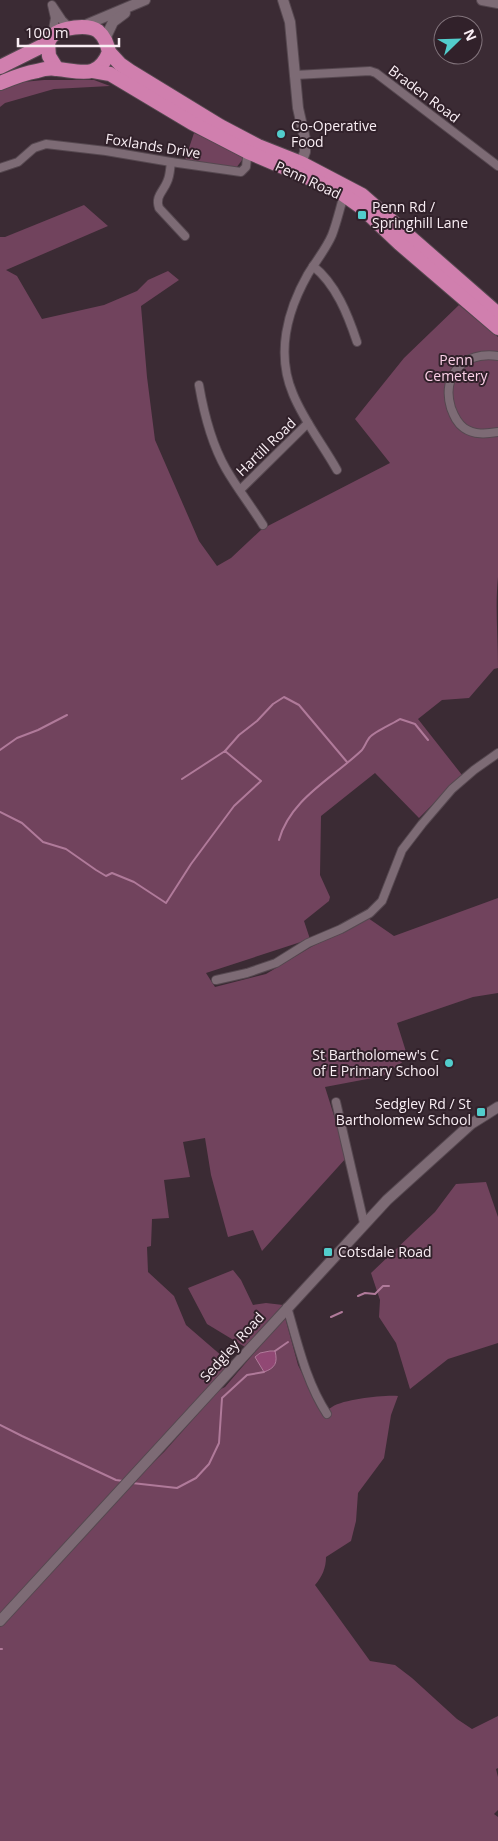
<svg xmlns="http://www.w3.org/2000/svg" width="498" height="1841" font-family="'Open Sans',sans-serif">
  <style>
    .green { fill: #71435d }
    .water { fill: #914874; stroke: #b07a9a }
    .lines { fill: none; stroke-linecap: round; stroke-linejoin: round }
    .stream { stroke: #b07a9a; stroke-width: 2 }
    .minor-casing { stroke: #564850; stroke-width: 10 }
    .tertiary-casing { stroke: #564850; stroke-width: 12 }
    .trunk-casing { stroke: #564850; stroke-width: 16 }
    .minor { stroke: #7d6b75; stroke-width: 8 }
    .tertiary { stroke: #7d6b75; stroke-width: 10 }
    .trunk { stroke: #d07fae; stroke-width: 14 }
    .poi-dot { fill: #52cdcc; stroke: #31212a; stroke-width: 2 }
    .labels { text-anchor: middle; stroke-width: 4; stroke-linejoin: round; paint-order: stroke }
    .street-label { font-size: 14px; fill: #f9eef4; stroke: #31212a }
    .poi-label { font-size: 14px; fill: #f9eef4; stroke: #31212a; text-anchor: start }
    .park-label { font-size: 14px; fill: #fbd0e7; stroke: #31212a }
  </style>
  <rect width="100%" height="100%" fill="#3b2b34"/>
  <g class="green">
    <polygon points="44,80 94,80 110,86 54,89 5,103 0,107 0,90 12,83"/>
    <polygon points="194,133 246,155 236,168 185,160"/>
    <path d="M 84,205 L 108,226 L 6,270 L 17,276 L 42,319 L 104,305 L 137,291 L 148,280 L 168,271 L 179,280 L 141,306 L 147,377 L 155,440 L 199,541 L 217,566 L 231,558 L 262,529 L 390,463 L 355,419 L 404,358 L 459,305 L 498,337 L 498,577 C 495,607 498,637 498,668 L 494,669 L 469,698 L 442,700 L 418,719 L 462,775 L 419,818 L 375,773 L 321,816 L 320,875 L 330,897 L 329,901 L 304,921 L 310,939 L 206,973 L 215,987 L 266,974 L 311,947 L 368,918 L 394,936 L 498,898 L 498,993 L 473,997 L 397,1023 L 408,1058 L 383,1076 L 325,1087 L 347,1157 L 262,1251 L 253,1230 L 228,1237 L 211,1175 L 205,1138 L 183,1142 L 190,1177 L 164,1180 L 169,1218 L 152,1219 L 151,1246 L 147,1247 L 148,1272 L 174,1296 L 186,1325 L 230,1363 L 0,1616 L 0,237 L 5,237 Z"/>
    <polygon points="486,1182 498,1217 498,1343 448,1359 410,1389 396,1343 379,1317 380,1300 371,1273 435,1212 456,1184"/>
    <polygon points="233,1270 241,1280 253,1305 266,1303 283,1305 245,1347 207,1324 188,1288"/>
    <path d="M 285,1317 L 298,1365 L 323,1416 C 326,1413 328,1409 332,1407 C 345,1399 382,1395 398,1396 L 391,1415 L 384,1458 L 358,1493 L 356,1521 L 351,1541 L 326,1557 C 326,1568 322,1577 315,1585 L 370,1661 L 395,1665 L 412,1678 L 457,1719 L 472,1729 L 498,1716 L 498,1768 L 496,1769 L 498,1777 L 498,1810 L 494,1814 L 498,1817 L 498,1841 L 0,1841 L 0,1627 L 135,1480 L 164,1452 L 219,1390 L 225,1387 Z"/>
  </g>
  <path class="water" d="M 270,1351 L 275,1351 C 278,1363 275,1368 264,1372 L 255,1357 L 260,1353 Z"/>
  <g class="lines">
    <g class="stream">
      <polyline points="0,750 17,738 38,730 67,715"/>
      <polyline points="225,751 239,735 257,721 273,704 284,697 299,705 347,762"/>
      <polyline points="0,812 22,823 43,842 66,849 96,870 106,876 112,873 134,882 166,903 191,864 234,806 261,781 225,751 182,779"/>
      <path d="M 279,840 C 290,799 333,778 362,750 C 365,746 367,740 370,737 C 374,732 394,723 400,719 L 415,724 L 428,740"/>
      <polyline points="358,1296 365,1293 375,1294 383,1286 389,1286"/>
      <polyline points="331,1317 342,1312"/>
      <polyline points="275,1351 288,1342"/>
      <polyline points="0,1425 22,1436 116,1480 123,1481"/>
      <polyline points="132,1483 177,1488 196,1478 209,1464 219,1443 222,1398 247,1375 264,1372"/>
      <polyline points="0,1649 2,1649"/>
    </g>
    <defs>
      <g id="minor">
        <polyline points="52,36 55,18 52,5 62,20 70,28"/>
        <polyline points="295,75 370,71 376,73 498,166"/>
        <path d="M 171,162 C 170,169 170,176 167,182 C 163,192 155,196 159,208 L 185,236"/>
        <polyline points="0,168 18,162 34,148 46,144 106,151 171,162 241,172 246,167 248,149"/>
        <path d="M 313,266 C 336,284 348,315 357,342"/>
        <path d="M 498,356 C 464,351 441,375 451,408 C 454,416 457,423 464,428 C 474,435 486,434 498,432"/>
        <path d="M 199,385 C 204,414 211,443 226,469 C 237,488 251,506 263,525"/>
        <path d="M 337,470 C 323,445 304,421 293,394 C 276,354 287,311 308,274 C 316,261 326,249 332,235 C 337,222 340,208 344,195"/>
        <polyline points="240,490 308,423"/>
        <polyline points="216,980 247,973 276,963 308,943 341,929 370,913 382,901 402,850 422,824 452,789 474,770 498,753"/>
        <polyline points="336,1102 364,1223"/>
        <path d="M 287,1307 C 298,1344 306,1382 327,1414"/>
      </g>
      <g id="tertiary">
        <polyline points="283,0 290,22 298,108 305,139 305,152 299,168"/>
        <polyline points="482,0 498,3"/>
        <polyline points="83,26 145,0"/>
        <polyline points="105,39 113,22 125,13"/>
        <polyline points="0,1621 387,1200 471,1124 498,1107"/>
      </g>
      <g id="trunk">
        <polyline points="48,43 49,56 57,69"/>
        <polyline points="109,52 120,64 130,71 220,126 258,146 301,163 362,195 498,314"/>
        <path d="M 0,67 L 48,43 C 49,41 50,38 52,36 C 61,27 88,24 98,31 C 105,37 107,44 109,52 C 98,80 80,71 57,69 C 51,68 43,69 37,71 C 25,73 12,78 0,83"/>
        <polyline points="93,71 110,74 192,123 248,152 337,190 361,207 399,243 498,328"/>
      </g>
    </defs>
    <use href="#minor" class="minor-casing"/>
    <use href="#tertiary" class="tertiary-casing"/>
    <use href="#trunk" class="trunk-casing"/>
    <use href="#minor" class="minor"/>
    <use href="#tertiary" class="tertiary"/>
    <use href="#trunk" class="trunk"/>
  </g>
  <g class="poi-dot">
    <circle cx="281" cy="134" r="5"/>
    <rect x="357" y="210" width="10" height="10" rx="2.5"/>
    <circle cx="449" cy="1063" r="5"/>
    <rect x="476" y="1107" width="10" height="10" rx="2.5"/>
    <rect x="323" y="1247" width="10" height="10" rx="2.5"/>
  </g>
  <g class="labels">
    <g class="street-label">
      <text transform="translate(424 94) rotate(37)" y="5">Braden Road</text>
      <text transform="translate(153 146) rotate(9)" y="5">Foxlands Drive</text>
      <text transform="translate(308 180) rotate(25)" y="5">Penn Road</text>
      <text transform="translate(266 447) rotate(-44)" y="5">Hartill Road</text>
      <text transform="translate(232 1347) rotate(-48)" y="5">Sedgley Road</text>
    </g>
    <g class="poi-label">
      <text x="291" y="131">Co-Operative<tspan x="291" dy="16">Food</tspan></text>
      <text x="372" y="212">Penn Rd /<tspan x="372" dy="16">Springhill Lane</tspan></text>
      <text x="439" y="1060" text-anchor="end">St Bartholomew's C<tspan x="439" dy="16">of E Primary School</tspan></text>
      <text x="471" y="1109" text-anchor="end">Sedgley Rd / St<tspan x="471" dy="16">Bartholomew School</tspan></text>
      <text x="338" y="1257">Cotsdale Road</text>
    </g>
    <g class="park-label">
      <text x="456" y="365">Penn<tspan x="456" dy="16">Cemetery</tspan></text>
    </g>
  </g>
  <g transform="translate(458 40) rotate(67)"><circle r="24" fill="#31212a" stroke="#81737b"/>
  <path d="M0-4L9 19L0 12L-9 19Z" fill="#52cdcc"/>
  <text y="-8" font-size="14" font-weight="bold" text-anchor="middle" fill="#f9eef4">N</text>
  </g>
  <path d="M18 38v8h101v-8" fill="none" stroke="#f9eef4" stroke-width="2.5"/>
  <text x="25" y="38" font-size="15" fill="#f9eef4" stroke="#31212a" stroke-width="4" paint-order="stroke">100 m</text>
</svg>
